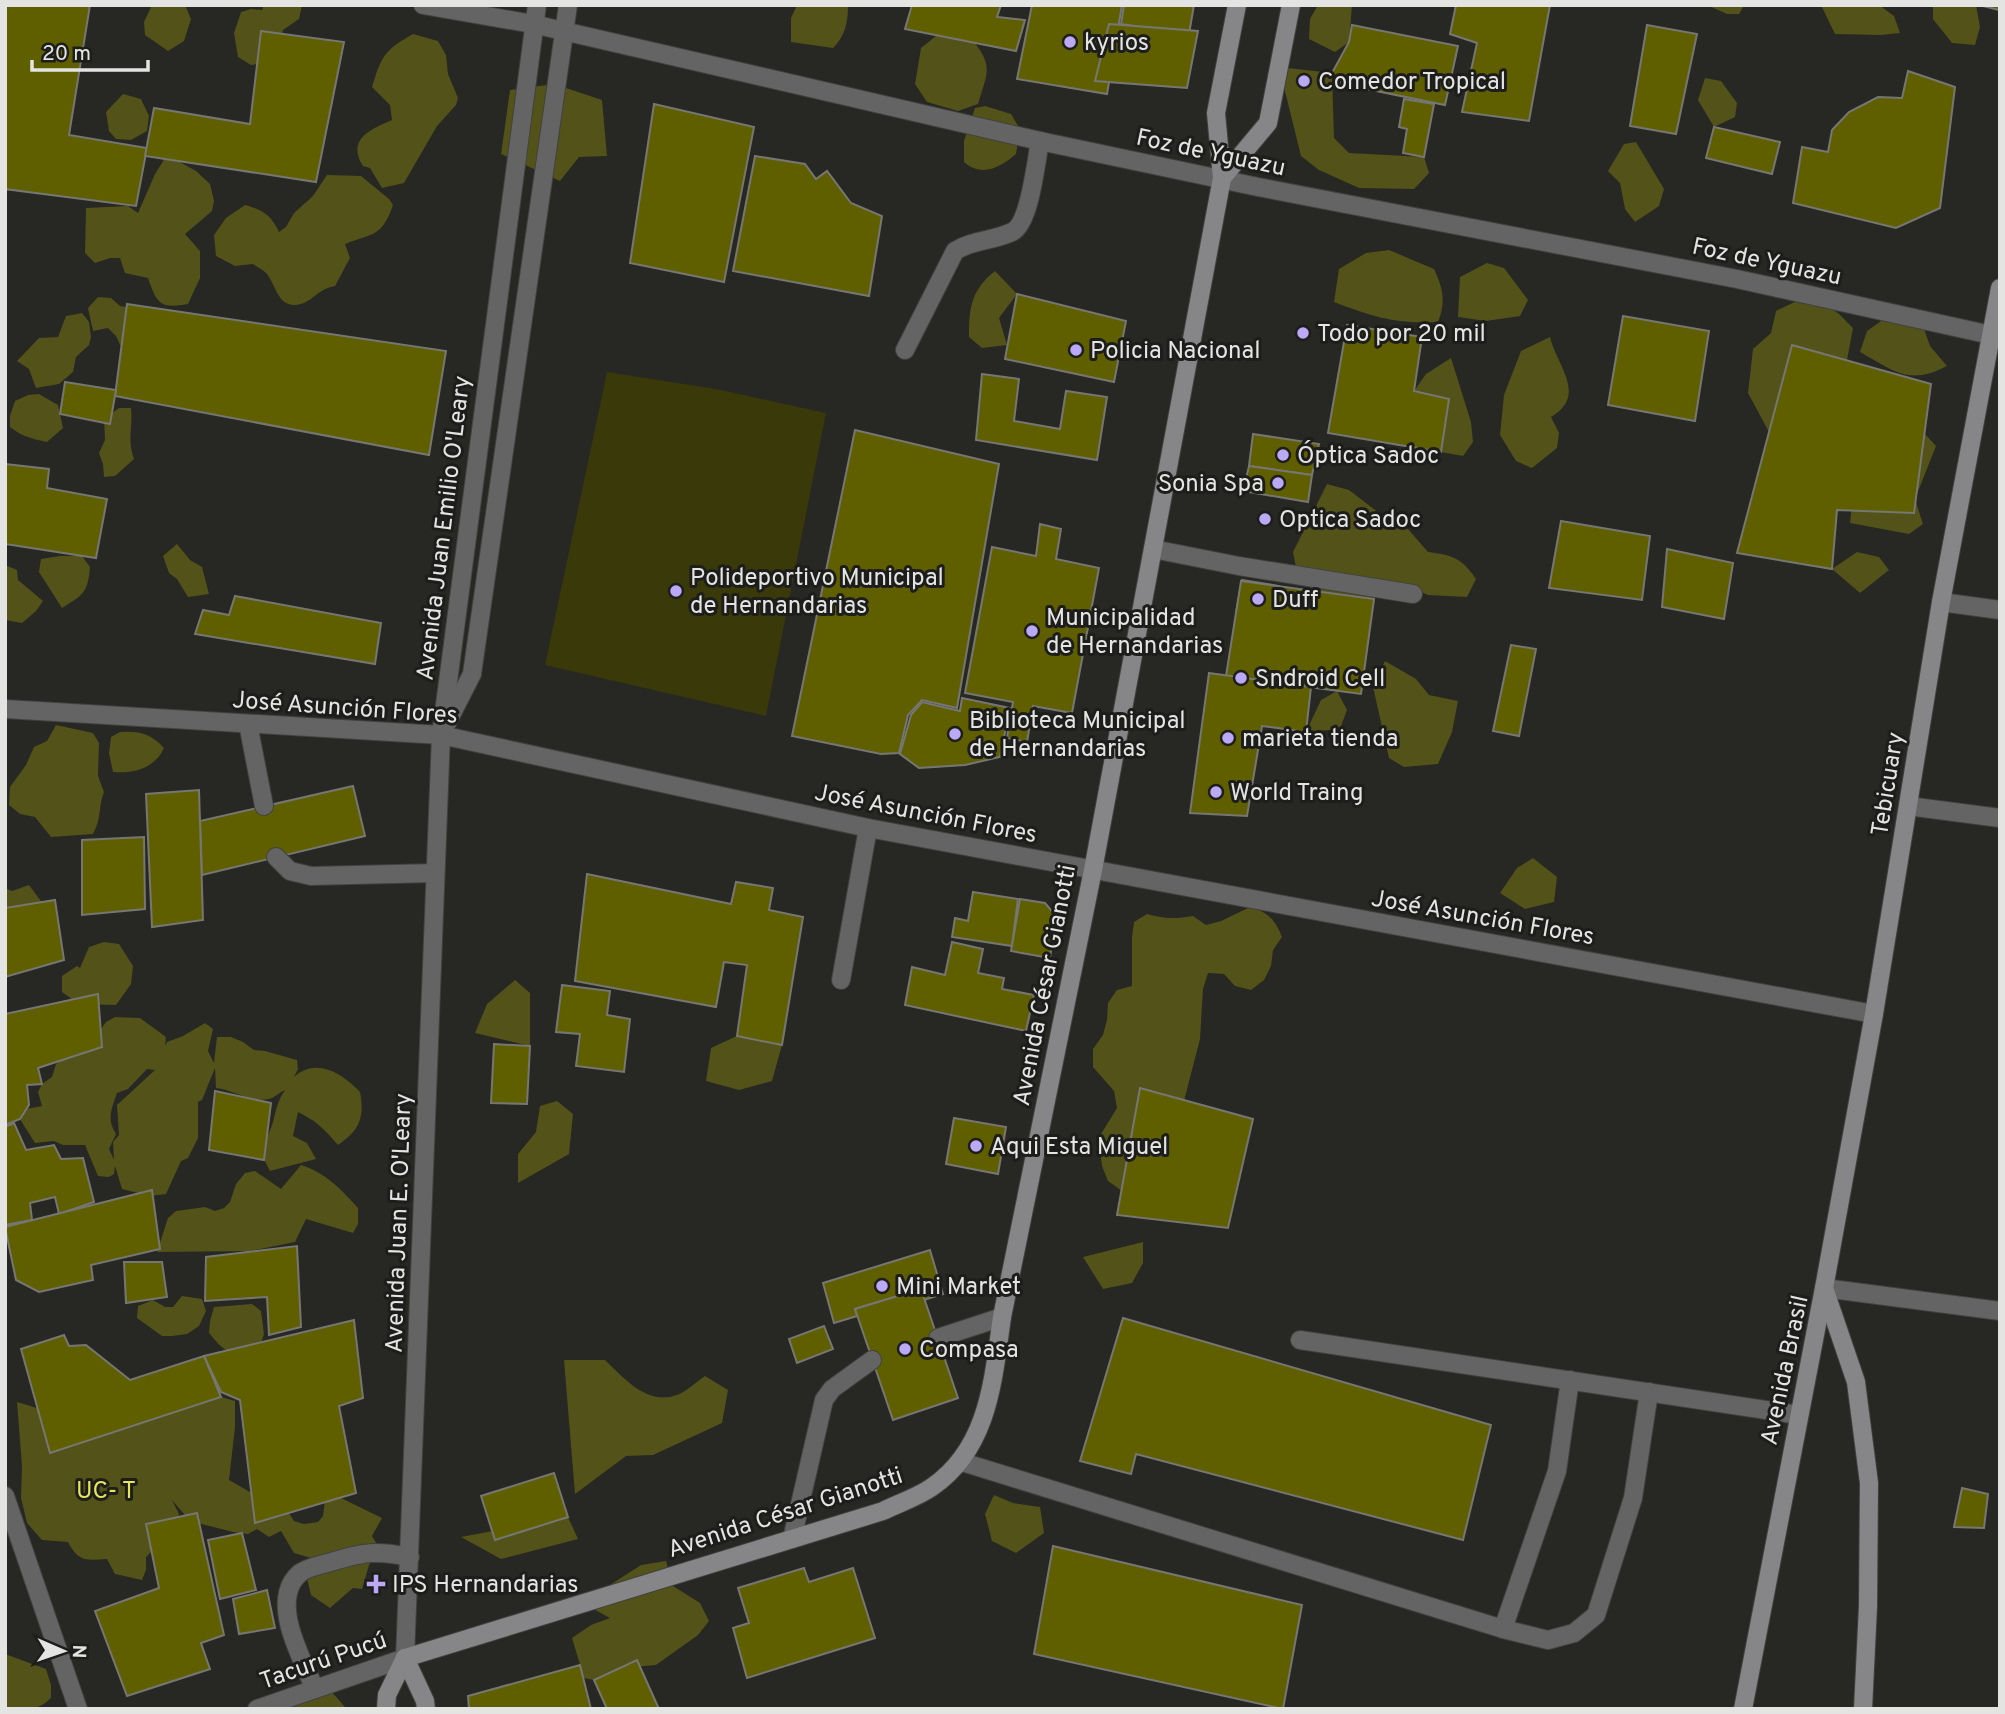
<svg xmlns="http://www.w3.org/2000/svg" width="2005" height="1714" font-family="Overpass,sans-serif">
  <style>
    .green { fill: #393909 }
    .forest { fill: #525219; fill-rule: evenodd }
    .building { fill: #605f00; stroke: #767673; stroke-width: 2 }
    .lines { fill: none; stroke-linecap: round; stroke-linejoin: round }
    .lane-casing { stroke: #41423f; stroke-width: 20 }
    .street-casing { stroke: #41423f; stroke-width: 20 }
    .secondary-casing { stroke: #41423f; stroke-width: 20 }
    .lane { stroke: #646465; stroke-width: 18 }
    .street { stroke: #646465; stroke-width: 18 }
    .secondary { stroke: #868688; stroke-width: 18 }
    .poi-dot { fill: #bca9f5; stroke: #1d1e1b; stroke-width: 2.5 }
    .labels { text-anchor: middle; stroke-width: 6; stroke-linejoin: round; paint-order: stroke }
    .poi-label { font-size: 24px; fill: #e4e5e3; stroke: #1d1e1b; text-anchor: start }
    .street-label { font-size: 24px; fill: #e4e5e3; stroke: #1d1e1b }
    .park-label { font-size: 24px; fill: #e7e65b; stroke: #1d1e1b }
  </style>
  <rect width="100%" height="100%" fill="#272724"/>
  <polygon class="green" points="607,372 716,389 826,413 766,716 545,665"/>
  <g class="forest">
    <polygon points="152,5 185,5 191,19 184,41 168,51 145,35 144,22"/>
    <polygon points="264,5 302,5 299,19 283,30 277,61 251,65 238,57 234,33 241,12 251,9 262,10"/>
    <path d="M 797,5 L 848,5 C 848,23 845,36 833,48 L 791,42 L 791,18 Z"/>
    <polygon points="1318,5 1352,5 1349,42 1335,52 1309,39 1310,19"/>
    <polygon points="1707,5 1744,5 1739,14 1727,14"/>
    <polygon points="1821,5 1879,5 1894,16 1900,33 1881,35 1835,34"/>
    <polygon points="1933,5 1976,5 1980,27 1975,45 1952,43 1933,19"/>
    <path d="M 941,32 L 970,37 C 994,66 988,71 978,104 L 958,111 L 927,102 L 915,84 L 921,48 Z"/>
    <path d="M 413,34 L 438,41 L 446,55 L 448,74 L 458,98 L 456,105 L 437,126 L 404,183 L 382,188 L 370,168 L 363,166 C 346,139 371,129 392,120 L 390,105 L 372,87 C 381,57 384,50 413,34 Z"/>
    <polygon points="1279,67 1332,73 1334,138 1349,153 1424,157 1429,173 1414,189 1359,188 1319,170 1301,156"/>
    <polygon points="1705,78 1721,81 1737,103 1735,117 1714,127 1698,100"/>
    <polygon points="554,84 602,100 607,156 579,157 560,181 501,154 510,90"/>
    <polygon points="123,94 141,99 149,116 147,131 131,140 116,139 109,131 106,112"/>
    <path d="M 985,106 L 1011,114 L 1020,129 L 1016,154 C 1001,167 982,178 964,162 L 964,141 L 975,108 Z"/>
    <polygon points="1636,142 1664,189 1659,206 1635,222 1625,209 1620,183 1608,171 1624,144"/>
    <path d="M 167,155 L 196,171 L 210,184 L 214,201 L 212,211 L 185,234 L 200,251 L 200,278 L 188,304 C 160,309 157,304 148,278 L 125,273 L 120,258 L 110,258 L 95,263 L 85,253 L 86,208 L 128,206 L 138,213 L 155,174 Z"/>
    <path d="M 327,175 L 361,176 L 389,199 L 393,205 C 382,237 373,233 345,244 L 350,258 L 335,286 C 318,289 314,300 301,304 C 278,310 277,287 267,274 C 264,270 257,267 253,264 L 235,266 L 216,256 L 214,235 L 226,218 L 245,205 C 263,210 271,215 279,232 L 286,227 L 294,213 L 313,196 Z"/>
    <path d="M 1389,250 L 1434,269 C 1443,288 1446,302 1438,322 C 1395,324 1373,317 1334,302 L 1339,269 L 1366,253 Z"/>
    <polygon points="1487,263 1504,268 1528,300 1520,316 1486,321 1458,317 1460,277"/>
    <path d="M 995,271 L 1017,294 L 999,318 L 1007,345 L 982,348 L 969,337 C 969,308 971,290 995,271 Z"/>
    <polygon points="1811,294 1839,314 1853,328 1847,360 1819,363 1791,411 1769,432 1748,393 1753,349 1771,333 1776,311"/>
    <polygon points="98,297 111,298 120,306 139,309 123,351 116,336 108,328 93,331 88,308"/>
    <path d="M 1894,312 L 1921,320 L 1930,346 L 1947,366 C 1909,386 1894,371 1860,352 L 1867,331 Z"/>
    <polygon points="82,313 89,322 91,337 89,345 76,357 73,372 59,384 36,388 29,369 17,361 39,338 58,337 66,316"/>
    <path d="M 1550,337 C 1557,366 1588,395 1551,417 L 1559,433 L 1557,448 L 1532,468 L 1516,461 L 1500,435 L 1504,395 L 1521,351 Z"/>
    <polygon points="1451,358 1471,422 1473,442 1463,456 1441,452 1447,414 1414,391 1426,374"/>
    <path d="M 39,394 L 58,405 L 63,428 L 47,442 C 32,439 21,436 10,427 L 10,416 L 15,401 L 28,395 Z"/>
    <path d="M 119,408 L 131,408 C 133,429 127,438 134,459 L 115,476 L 104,477 L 103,464 L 99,453 L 105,440 L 104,419 Z"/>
    <polygon points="1905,432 1925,434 1936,446 1915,499 1923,524 1909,534 1850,523 1854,485"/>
    <path d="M 1327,484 L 1349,490 L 1379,513 L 1408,529 L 1428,552 C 1452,555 1462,558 1476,579 L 1467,597 L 1428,595 L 1403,584 L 1374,599 L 1309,591 L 1298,578 L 1293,552 Z"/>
    <polygon points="177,544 190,560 202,567 209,594 188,597 177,579 169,573 163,556"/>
    <polygon points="1857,552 1879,557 1889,570 1860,593 1832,569"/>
    <path d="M 60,556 L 82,556 L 90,567 C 88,593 83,595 62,608 L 39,572 L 41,559 Z"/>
    <polygon points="5,565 17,570 18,580 43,601 36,611 22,623 5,620"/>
    <polygon points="1385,661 1416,679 1429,695 1458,701 1452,732 1438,764 1404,767 1389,758 1373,687"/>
    <polygon points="1337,691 1347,710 1340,729 1306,732 1321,700"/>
    <path d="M 56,725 L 93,733 L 99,743 L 98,776 L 104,792 C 98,807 102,818 93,834 L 51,837 L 35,817 L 20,814 L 9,805 L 10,787 L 26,765 L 34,747 L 47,741 Z"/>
    <path d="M 120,732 C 140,731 150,733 164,748 C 155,768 134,774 113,772 L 109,753 L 111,737 Z"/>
    <polygon points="1533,858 1557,877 1554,902 1525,909 1500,893 1517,868"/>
    <polygon points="29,885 43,904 5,937 5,888 12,891"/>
    <path d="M 1250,907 C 1267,912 1275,919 1282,937 L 1273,950 L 1271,966 L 1264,980 L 1251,990 L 1235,986 L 1224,974 L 1208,973 L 1203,989 L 1200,1039 L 1183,1105 L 1122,1191 L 1108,1181 L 1102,1166 L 1100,1150 L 1101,1134 L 1117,1108 L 1114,1091 L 1093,1067 L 1093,1049 L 1103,1035 L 1107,1020 L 1108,1003 L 1117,990 L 1132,986 L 1132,937 L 1134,922 L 1147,914 C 1164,919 1176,919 1193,916 L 1206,925 L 1221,921 Z"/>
    <polygon points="104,942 119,944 133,966 131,984 116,1005 79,1004 62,992 62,976 77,966 80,968 89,947"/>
    <polygon points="515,980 530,993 530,1046 475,1033 487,1004"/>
    <path d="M 115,1017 L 140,1018 L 166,1037 L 165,1046 L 167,1042 L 183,1036 L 205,1023 L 213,1029 L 208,1051 L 214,1063 L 217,1037 L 231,1037 L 243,1042 L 254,1050 L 265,1051 L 297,1060 L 298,1069 L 294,1077 C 316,1057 342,1073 360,1092 C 365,1118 359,1131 338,1145 C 324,1129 318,1122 298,1112 L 293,1136 L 307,1143 L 316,1159 L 270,1171 C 256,1146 266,1145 273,1122 C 276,1110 278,1100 285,1090 C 280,1092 274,1098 269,1099 C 252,1103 233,1090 216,1088 L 215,1068 L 202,1100 L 198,1102 L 198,1138 L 188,1158 L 181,1161 L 166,1194 L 150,1196 L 122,1189 L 115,1166 L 114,1174 L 109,1177 L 98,1176 L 85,1145 L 63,1145 L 54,1141 L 35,1143 L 18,1116 L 26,1109 L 42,1106 L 38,1092 L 42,1084 L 52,1077 L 56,1064 L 97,1035 L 106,1022 ZM 147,1069 L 155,1070 L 117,1105 L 119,1135 L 113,1142 L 114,1160 L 109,1149 L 116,1134 C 106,1119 112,1108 117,1093 L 128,1089 Z"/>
    <polygon points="737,1036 782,1045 772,1081 739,1090 706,1081 711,1048"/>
    <polygon points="557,1101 573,1114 569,1154 518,1183 518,1154 536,1132 540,1106"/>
    <path d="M 301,1165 C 326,1173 341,1189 358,1208 L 358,1224 L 353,1233 L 306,1219 L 295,1242 L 250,1251 L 157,1252 L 168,1218 L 176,1211 L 205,1207 L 215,1211 L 224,1208 L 230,1202 L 236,1184 L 245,1173 L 255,1171 L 281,1189 Z"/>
    <polygon points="1143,1242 1143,1263 1132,1283 1103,1289 1083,1257"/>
    <polygon points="182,1296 202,1299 206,1311 199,1326 187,1334 172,1336 162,1336 137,1318 138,1306 153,1300 165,1307 173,1307"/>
    <path d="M 252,1304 L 261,1311 L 264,1334 L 260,1347 C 231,1356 229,1357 209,1333 L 210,1321 L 214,1307 Z"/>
    <path d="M 564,1360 L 605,1360 C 624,1378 647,1406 677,1395 C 686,1392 697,1381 705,1376 L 728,1390 L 722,1423 L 653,1455 L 626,1456 L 575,1494 Z"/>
    <path d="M 195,1389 L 235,1401 L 235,1427 L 229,1480 L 250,1492 L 263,1492 L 287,1510 L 294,1521 L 304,1524 L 318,1522 L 323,1516 L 325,1500 L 331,1496 L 341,1498 L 382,1518 L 372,1536 L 381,1551 L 369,1565 L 362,1589 L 353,1588 L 330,1608 L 311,1595 L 304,1566 L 311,1558 L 294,1553 L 281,1531 L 269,1537 L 257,1529 L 248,1534 L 233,1532 L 190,1521 L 172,1500 L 179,1514 L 171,1542 L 154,1549 L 146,1557 L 146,1570 L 142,1580 L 115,1574 L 107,1559 C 87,1560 79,1563 68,1542 L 42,1540 L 27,1523 L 21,1498 L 22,1466 L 17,1402 L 40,1409 Z"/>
    <polygon points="994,1495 1013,1503 1040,1507 1044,1533 1016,1553 992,1541 985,1514"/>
    <polygon points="568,1517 578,1539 501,1559 461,1537"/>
    <polygon points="666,1561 673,1586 700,1603 709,1621 698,1635 656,1665 621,1668 594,1680 584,1678 572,1638 591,1625 610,1618 582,1603 641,1565"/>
    <path d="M 5,1654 L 46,1669 L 51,1685 L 51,1698 C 37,1712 26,1709 8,1709 L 5,1707 Z"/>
    <polygon points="330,1690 345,1707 344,1709 274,1709"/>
  </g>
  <g class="building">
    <polygon points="5,5 90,5 69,135 147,148 136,206 5,189"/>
    <polygon points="912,5 1001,5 997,17 1025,20 1016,51 905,29"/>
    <polygon points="1032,5 1122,5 1107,94 1017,79"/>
    <polygon points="1124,5 1194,5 1189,34 1121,24"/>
    <polygon points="1456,5 1550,5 1529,121 1462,112 1477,43 1450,34"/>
    <polygon points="1979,5 2000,5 2000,6 1999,10"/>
    <polygon points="1109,24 1198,31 1187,88 1095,81"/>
    <polygon points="1352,25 1458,46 1445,105 1342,84 1332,73 1349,42"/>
    <polygon points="1647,25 1697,34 1676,134 1630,126"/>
    <polygon points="261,31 344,42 316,182 145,156 154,108 250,124"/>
    <polygon points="1908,71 1955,87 1940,208 1896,228 1793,203 1802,147 1828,152 1832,130 1849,112 1878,97 1902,98"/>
    <polygon points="1404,99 1434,104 1424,157 1403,153 1407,129 1399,127"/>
    <polygon points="654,104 754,127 724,282 630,263"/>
    <polygon points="1714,127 1780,142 1772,174 1706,158"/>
    <polygon points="755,156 805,164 816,179 827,171 851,203 882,216 869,296 733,271"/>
    <polygon points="1017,294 1126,321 1114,382 1005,359"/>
    <polygon points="127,304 446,351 429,455 115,396"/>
    <polygon points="1623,316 1709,331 1695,421 1608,405"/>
    <polygon points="1347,325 1422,337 1414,391 1449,399 1441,452 1328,433"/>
    <polygon points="1792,345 1931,384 1914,513 1837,510 1832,569 1737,553"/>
    <polygon points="982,374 1019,379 1014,421 1060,429 1066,391 1107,397 1097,460 976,440"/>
    <polygon points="65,382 116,390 110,424 60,414"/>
    <polygon points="855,430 999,464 957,708 922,700 908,715 899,753 881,754 792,736"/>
    <polygon points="1253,434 1319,444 1312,475 1249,466"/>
    <polygon points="5,464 49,469 47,488 107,499 96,558 5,544"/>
    <polygon points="1249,466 1312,475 1308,502 1243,491"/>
    <polygon points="1561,521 1650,536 1642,600 1549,588"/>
    <polygon points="1040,524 1061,529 1056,559 1099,568 1072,713 1033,706 1027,742 1007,738 1013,702 965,693 992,547 1036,556"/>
    <polygon points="1667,549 1733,563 1724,619 1662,607"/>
    <polygon points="1242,580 1279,586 1273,619 1236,613"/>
    <polygon points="1241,581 1374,599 1361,694 1226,676"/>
    <polygon points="235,596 381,623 375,664 195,634 203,610 229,615"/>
    <polygon points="1511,645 1536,649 1519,736 1493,731"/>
    <polygon points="1209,673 1311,687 1306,732 1262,726 1247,816 1190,813"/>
    <polygon points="962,698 1010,708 1000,757 965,765 919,768 900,754 911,715 922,702 960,711"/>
    <polygon points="353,786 365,836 202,875 200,821"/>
    <polygon points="199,790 203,920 152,927 146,794"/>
    <polygon points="144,837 145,909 82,915 82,840"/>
    <polygon points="587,874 731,904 736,882 773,888 769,910 803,917 782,1045 737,1036 747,965 724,962 716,1007 575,981"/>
    <polygon points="973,892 1018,899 1012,946 952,937 955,918 968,921"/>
    <polygon points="1020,899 1045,903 1056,916 1050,958 1011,951"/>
    <polygon points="55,900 64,960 5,977 5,908"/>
    <polygon points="952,942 983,949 978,973 1004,978 1002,989 1034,995 1026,1031 905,1005 912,967 945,975"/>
    <polygon points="562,985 610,991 607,1015 630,1019 624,1072 576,1066 580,1034 556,1032"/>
    <polygon points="98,994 102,1047 38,1068 42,1084 27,1085 29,1105 20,1119 5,1125 5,1014"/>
    <polygon points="494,1044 530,1046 527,1104 491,1103"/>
    <polygon points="1140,1088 1253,1119 1228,1228 1117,1215"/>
    <polygon points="215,1091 271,1103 264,1160 209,1150"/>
    <polygon points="954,1118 1006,1127 998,1174 946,1164"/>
    <polygon points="14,1123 26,1150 54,1145 61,1159 83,1158 94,1202 59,1214 55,1197 30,1203 32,1220 5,1225 5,1127"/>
    <polygon points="152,1190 160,1249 91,1265 93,1280 39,1292 16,1280 5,1227"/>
    <polygon points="297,1246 301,1327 269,1335 267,1297 205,1301 206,1257"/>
    <polygon points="930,1250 943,1294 924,1300 921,1289 855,1309 857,1316 834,1323 823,1283"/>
    <polygon points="124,1262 162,1262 167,1297 126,1303"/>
    <polygon points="921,1289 958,1398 893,1420 855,1309"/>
    <polygon points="1123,1318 1491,1425 1463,1540 1136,1454 1131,1474 1080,1461"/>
    <polygon points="354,1320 363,1398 339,1406 356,1493 255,1523 240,1400 221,1392 204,1356"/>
    <polygon points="824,1326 833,1349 797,1363 789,1339"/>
    <polygon points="64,1335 69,1346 86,1345 130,1380 204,1356 221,1397 50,1453 21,1349"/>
    <polygon points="554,1473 568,1517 495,1540 481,1496"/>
    <polygon points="1962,1488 1988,1494 1984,1528 1954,1527"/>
    <polygon points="197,1513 224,1635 201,1643 210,1669 127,1696 95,1611 159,1588 146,1524"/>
    <polygon points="242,1533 256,1590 220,1599 208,1540"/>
    <polygon points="1053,1546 1302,1605 1283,1709 1034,1654"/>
    <polygon points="804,1568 809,1582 853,1568 875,1638 747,1678 733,1628 749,1623 738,1588"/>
    <polygon points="267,1590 275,1628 239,1634 233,1599"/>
    <polygon points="637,1660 659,1709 607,1709 594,1680"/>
    <polygon points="580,1665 591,1709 469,1709 468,1696"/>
  </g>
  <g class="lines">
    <defs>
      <g id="lane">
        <path d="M 905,350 L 955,251 C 972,240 993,241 1012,232 C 1030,224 1036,161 1040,141"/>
        <polyline points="1153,549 1239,566 1413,594"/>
        <polyline points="248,724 264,806"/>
        <polyline points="1908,806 2000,818"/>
        <polyline points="276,857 290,871 311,876 435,873"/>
        <polyline points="841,980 868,828"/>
        <polyline points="938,1338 1002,1317"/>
        <polyline points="1300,1340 1799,1415"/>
        <polyline points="1570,1380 1557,1471 1503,1629 1548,1640 1574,1633 1596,1615 1633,1498 1649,1392"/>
        <polyline points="962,1462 1503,1629"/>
        <polyline points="792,1539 824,1400 832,1389 872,1360"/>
        <path d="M 315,1689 C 302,1659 268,1600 300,1573 C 308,1567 321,1565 331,1562 C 364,1552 376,1550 410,1557"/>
      </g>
      <g id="street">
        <polyline points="423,5 533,24 1040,141 1258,187 1737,279 1991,335"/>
        <polyline points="1941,602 2000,610"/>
        <polyline points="5,709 441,735 868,828 1874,1014"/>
        <polyline points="447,723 472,674 568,5"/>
        <polyline points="1824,1288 2000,1311"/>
        <polyline points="5,1496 78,1709"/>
        <polyline points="257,1709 405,1658 441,735 537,5"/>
      </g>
      <g id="secondary">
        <polyline points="1222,178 1268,123 1291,5"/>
        <polyline points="1825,1291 1856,1382 1869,1483 1868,1606 1863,1709"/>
        <path d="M 405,1658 L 883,1511 C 899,1503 918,1497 932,1487 C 989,1448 993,1380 1002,1317 L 1093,870 L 1222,178 L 1216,113 L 1237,5"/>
        <polyline points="405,1658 425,1701 426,1709"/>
        <polyline points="386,1709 387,1695 405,1658"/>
        <polyline points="1743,1709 1824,1288 1874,1014 1941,602 2000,288"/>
      </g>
    </defs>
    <use href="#lane" class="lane-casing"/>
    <use href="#street" class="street-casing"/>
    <use href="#secondary" class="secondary-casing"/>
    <use href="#lane" class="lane"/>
    <use href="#street" class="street"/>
    <use href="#secondary" class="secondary"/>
  </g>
  <g class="poi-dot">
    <circle cx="1070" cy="42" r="7"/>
    <circle cx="1304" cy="81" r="7"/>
    <circle cx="1303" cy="333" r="7"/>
    <circle cx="1076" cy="350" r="7"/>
    <circle cx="1283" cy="455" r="7"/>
    <circle cx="1278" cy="483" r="7"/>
    <circle cx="1265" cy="519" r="7"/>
    <circle cx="676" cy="591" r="7"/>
    <circle cx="1258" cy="599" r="7"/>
    <circle cx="1032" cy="631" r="7"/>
    <circle cx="1241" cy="678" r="7"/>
    <circle cx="955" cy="734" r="7"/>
    <circle cx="1228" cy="738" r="7"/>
    <circle cx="1216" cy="792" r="7"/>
    <circle cx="976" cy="1146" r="7"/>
    <circle cx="882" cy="1286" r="7"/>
    <circle cx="905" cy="1349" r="7"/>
    <path d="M372.5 1573.5h7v7h7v7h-7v7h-7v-7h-7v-7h7z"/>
  </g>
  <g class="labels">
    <g class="poi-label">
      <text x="1084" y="50">kyrios</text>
      <text x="1318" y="89">Comedor Tropical</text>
      <text x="1317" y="341">Todo por 20 mil</text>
      <text x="1090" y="358">Policia Nacional</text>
      <text x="1297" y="463">Óptica Sadoc</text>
      <text x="1264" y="491" text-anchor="end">Sonia Spa</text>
      <text x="1279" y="527">Optica Sadoc</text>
      <text x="690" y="585">Polideportivo Municipal<tspan x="690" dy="28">de Hernandarias</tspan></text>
      <text x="1272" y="607">Duff</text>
      <text x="1046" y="625">Municipalidad<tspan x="1046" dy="28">de Hernandarias</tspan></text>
      <text x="1255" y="686">Sndroid Cell</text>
      <text x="969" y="728">Biblioteca Municipal<tspan x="969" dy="28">de Hernandarias</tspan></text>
      <text x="1242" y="746">marieta tienda</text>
      <text x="1230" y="800">World Traing</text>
      <text x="990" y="1154">Aqui Esta Miguel</text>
      <text x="896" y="1294">Mini Market</text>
      <text x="919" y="1357">Compasa</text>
      <text x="392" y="1592">IPS Hernandarias</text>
    </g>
    <g class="street-label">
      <text transform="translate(1211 152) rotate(12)" y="8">Foz de Yguazu</text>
      <text transform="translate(1767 261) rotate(12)" y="8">Foz de Yguazu</text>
      <text transform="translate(443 528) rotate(-83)" y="8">Avenida Juan Emilio O'Leary</text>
      <text transform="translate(345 707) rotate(4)" y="8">José Asunción Flores</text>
      <text transform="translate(1887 784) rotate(-81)" y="8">Tebicuary</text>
      <text transform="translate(926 813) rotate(11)" y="8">José Asunción Flores</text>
      <text transform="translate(1483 917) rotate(10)" y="8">José Asunción Flores</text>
      <text transform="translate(1044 985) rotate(-79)" y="8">Avenida César Gianotti</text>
      <text transform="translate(398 1223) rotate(-88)" y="8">Avenida Juan E. O'Leary</text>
      <text transform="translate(1784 1370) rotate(-78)" y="8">Avenida Brasil</text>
      <text transform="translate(785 1512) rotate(-18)" y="8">Avenida César Gianotti</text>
      <text transform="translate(323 1660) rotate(-19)" y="8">Tacurú Pucú</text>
    </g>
    <g class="park-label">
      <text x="106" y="1498">UC- T</text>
    </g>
  </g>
  <rect width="2005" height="1714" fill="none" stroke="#e4e5e3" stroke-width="14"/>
  <g transform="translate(63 1651) rotate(92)" stroke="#1d1e1b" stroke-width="5" paint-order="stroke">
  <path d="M0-5L12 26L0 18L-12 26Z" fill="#e4e5e3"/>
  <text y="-10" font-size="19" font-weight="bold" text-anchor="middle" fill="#e4e5e3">N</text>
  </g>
  <path d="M32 60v10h116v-10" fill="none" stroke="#e4e5e3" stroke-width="3.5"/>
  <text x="42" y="60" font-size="21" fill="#e4e5e3" stroke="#1d1e1b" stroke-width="5" paint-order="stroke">20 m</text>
</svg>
